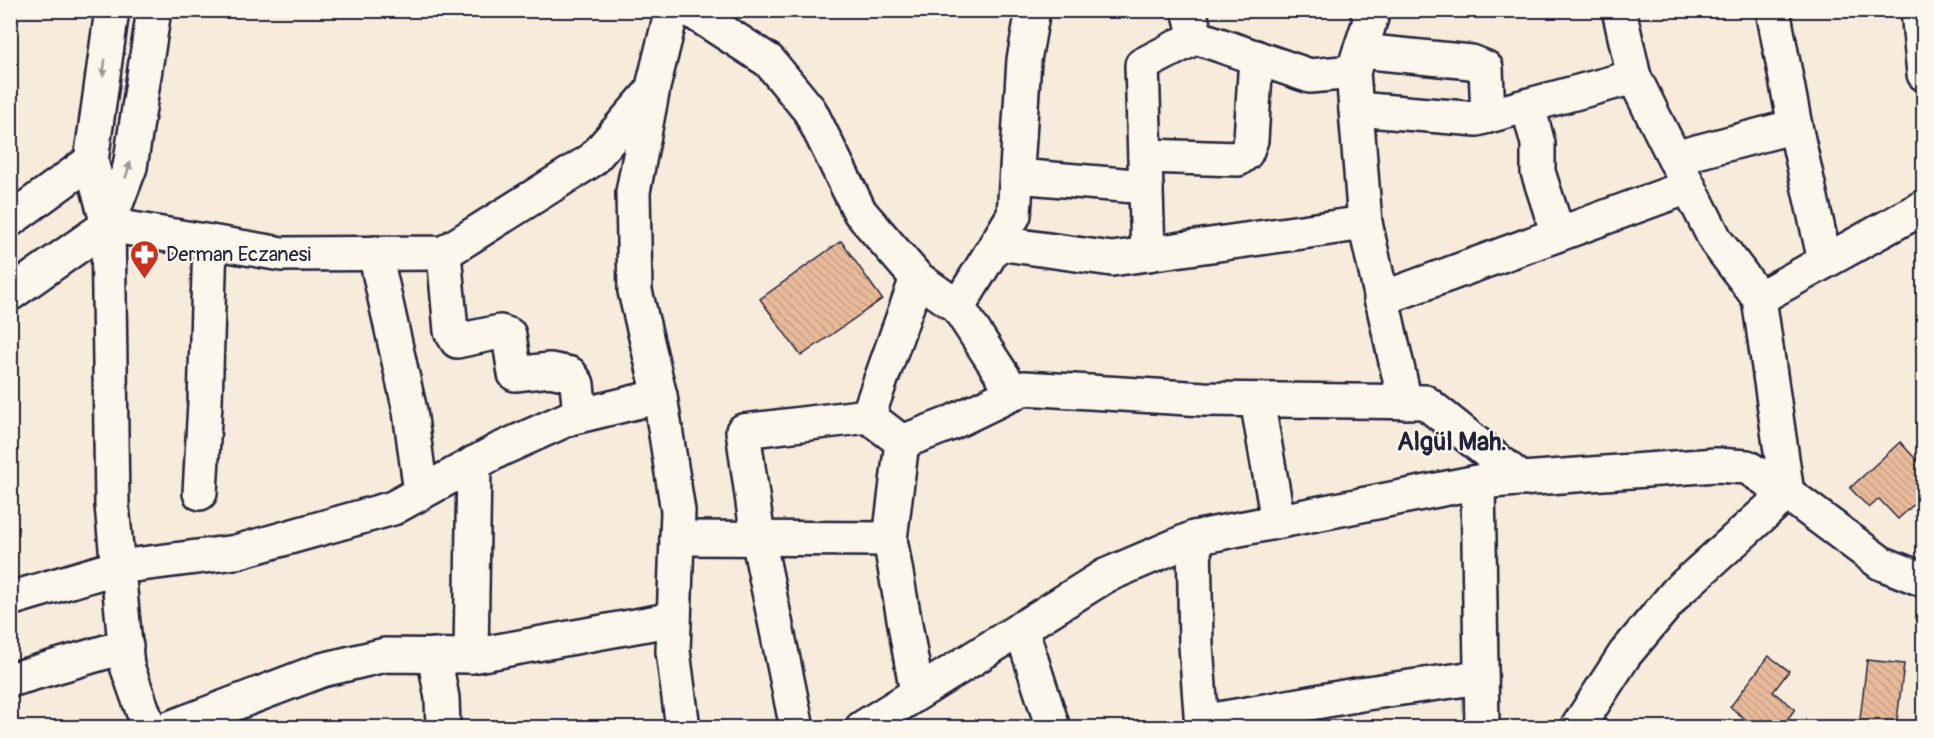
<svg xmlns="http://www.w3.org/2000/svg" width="1934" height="738" font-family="Pangolin,sans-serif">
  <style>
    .building { fill: url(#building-back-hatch); stroke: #22223b; stroke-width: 1.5 }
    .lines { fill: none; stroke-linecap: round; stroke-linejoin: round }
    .minor-casing { stroke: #22223b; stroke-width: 38 }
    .secondary-casing { stroke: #22223b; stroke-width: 38 }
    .minor { stroke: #fbf7ec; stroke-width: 33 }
    .secondary { stroke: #fbf7ec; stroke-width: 33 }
    .oneway { fill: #99979c }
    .labels { text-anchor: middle; stroke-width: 4.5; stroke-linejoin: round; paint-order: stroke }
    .poi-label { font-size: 20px; fill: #22223b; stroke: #fbf7ec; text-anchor: start }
    .district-label { font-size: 26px; font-weight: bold; fill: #22223b; stroke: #fbf7ec }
  </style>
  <defs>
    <pattern id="building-back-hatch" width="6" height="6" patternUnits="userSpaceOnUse" patternTransform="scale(1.5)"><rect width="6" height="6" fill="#e9ba9a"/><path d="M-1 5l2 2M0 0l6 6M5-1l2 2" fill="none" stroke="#c8a086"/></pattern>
  </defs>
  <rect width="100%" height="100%" fill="#f7ebdc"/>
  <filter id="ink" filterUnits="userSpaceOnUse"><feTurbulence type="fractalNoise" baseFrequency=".0167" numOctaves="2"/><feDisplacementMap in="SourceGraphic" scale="12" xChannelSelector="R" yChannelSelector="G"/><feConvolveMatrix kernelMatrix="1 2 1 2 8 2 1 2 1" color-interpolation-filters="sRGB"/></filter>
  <g filter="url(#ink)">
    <g class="building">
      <polygon points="841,241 882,299 801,356 760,299"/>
      <polygon points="1900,442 1924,468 1924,495 1898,519 1879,499 1869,508 1850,488"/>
      <polygon points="1769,656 1789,671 1773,692 1795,709 1781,728 1757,728 1730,707"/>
      <polygon points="1867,660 1904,664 1896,728 1859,728"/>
    </g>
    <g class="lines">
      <defs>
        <g id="minor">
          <polyline points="690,10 769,61 810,111 860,212 917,278 958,307 1014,215 1024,60 1033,10"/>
          <polyline points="1189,10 1196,37"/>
          <polyline points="1367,10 1371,18 1353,72 1365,223 1405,402"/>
          <polyline points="1773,10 1795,126 1825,261"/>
          <polyline points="1918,10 1924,74"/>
          <polyline points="1360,51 1471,62 1486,68 1488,116"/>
          <polyline points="652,93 633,192 635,291 660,396 678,511 673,651 683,728"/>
          <polyline points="1528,106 1538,144 1538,172 1558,234"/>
          <polyline points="1356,109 1477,119 1634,77"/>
          <polyline points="1145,156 1238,159 1246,153 1251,140 1256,57"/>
          <polyline points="1674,158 1795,126"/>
          <polyline points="1017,176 1146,187"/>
          <polyline points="10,220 91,161"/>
          <polyline points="998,243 1112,259 1365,223"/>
          <polyline points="375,253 410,411 419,478 423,491"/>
          <polyline points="444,253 451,331 457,341 500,332 509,335 515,374 550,370 570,374 577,384 580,415"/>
          <polyline points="1148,254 1142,65 1196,37 1310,76 1353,72"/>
          <polyline points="10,294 108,225 282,254 444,253 592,160 652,91 672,10"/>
          <polyline points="1759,298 1924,207"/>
          <polyline points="1381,299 1688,187"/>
          <polyline points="958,307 1014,393"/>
          <polyline points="1257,400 1278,521"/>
          <polyline points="868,416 917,278"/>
          <polyline points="902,442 949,424 1024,388 1204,399 1425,402 1521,479"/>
          <polyline points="902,442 890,539 917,693"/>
          <polyline points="474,463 471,656 674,619"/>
          <polyline points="1478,482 1482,728"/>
          <polyline points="200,493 205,403 210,242"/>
          <polyline points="677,538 890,539"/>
          <polyline points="1194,538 1196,645 1202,728"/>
          <polyline points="10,599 118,567 236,552 393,508 499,450 570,418 660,396"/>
          <polyline points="1021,628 1053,728"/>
          <polyline points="434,655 442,698 443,728"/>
          <polyline points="10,680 126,646"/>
          <polyline points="1202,722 1367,693 1481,677"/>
          <polyline points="170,728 322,670 385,655 471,656"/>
          <polyline points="797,728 758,538 743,431 868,416 902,442"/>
          <polyline points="1577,728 1625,654 1677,592 1787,493 1759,298 1716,241 1634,77 1619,10"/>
        </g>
        <g id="secondary">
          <polyline points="112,10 91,161 108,225 112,505 127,666 149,728"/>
          <polyline points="108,225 130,167 154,10"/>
          <polyline points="862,728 1105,576 1194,538 1478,482 1716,465 1747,467 1787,493 1881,563 1924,580"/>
        </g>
      </defs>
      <use href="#minor" class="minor-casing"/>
      <use href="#secondary" class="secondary-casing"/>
      <use href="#minor" class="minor"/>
      <use href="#secondary" class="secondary"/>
    </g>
    <defs><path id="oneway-solid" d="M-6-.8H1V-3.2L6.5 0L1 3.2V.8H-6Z" transform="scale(1.5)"/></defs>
    <g class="oneway">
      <use href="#oneway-solid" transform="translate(104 68) rotate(98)"/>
      <use href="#oneway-solid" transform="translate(128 170) rotate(-73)"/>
    </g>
  </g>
  <defs>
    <symbol id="pharmacy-pin" viewBox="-11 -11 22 30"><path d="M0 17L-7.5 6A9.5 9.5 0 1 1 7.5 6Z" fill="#c8321e" stroke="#fbf7ec"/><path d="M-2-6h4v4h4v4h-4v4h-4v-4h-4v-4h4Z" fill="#fff"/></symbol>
  </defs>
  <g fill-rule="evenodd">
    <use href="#pharmacy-pin" x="128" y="238" width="33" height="45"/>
  </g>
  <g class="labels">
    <g class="poi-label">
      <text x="166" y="261">Derman Eczanesi</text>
    </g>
    <g class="district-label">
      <text x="1452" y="450">Algül Mah.</text>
    </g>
  </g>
  <rect width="1934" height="738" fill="none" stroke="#fbf7ec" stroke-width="36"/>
  <rect x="18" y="18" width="1898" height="702" fill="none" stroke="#22223b" stroke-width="2" filter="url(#ink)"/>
</svg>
